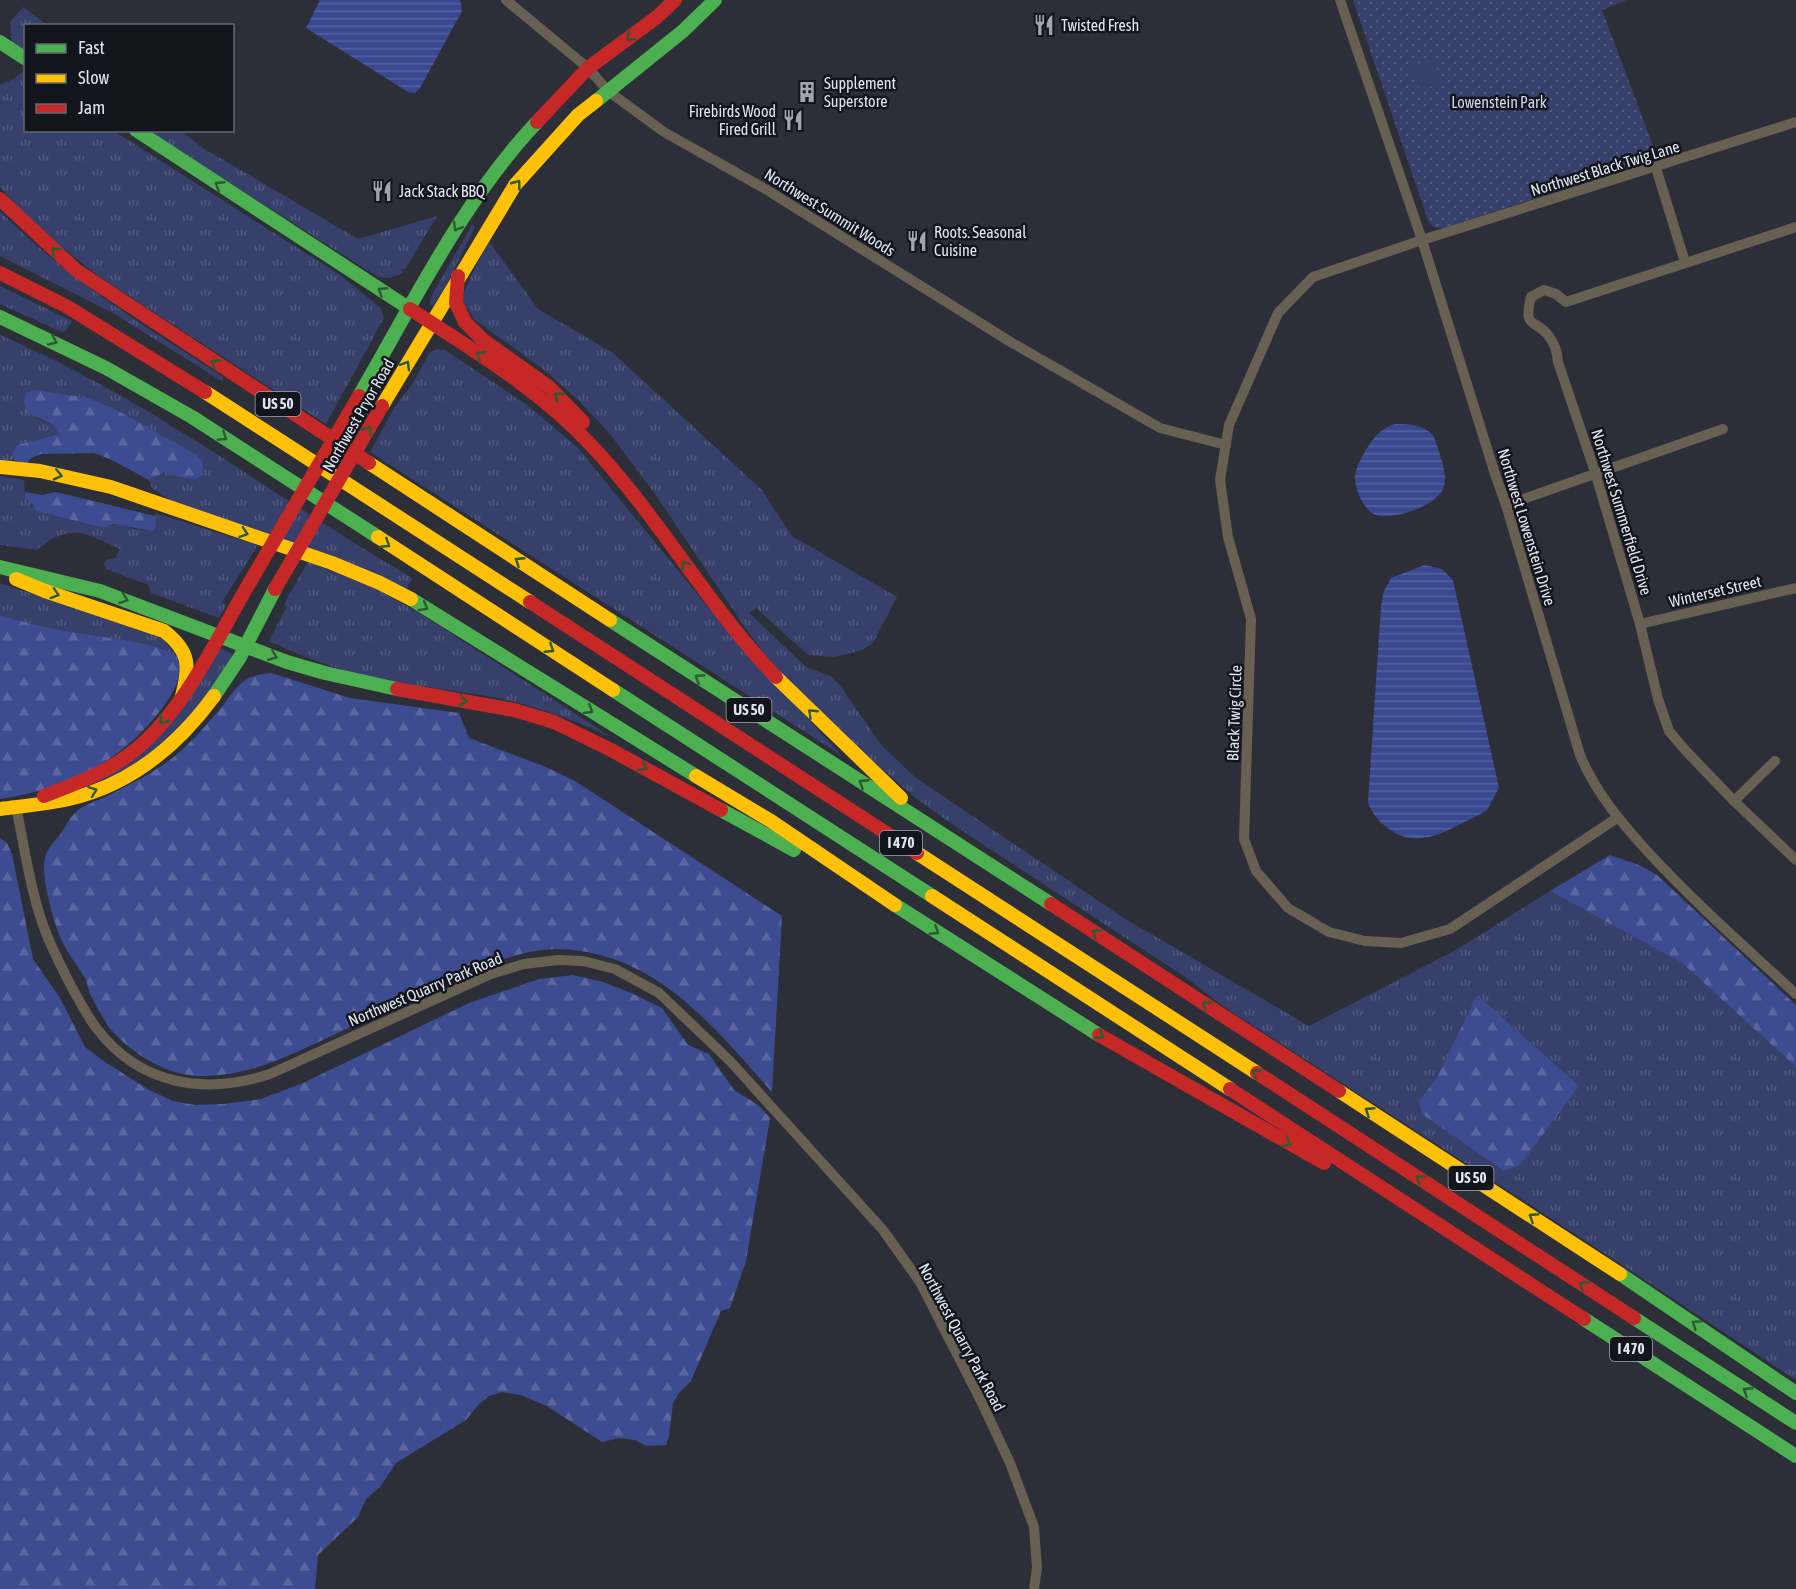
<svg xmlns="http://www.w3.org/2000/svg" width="1796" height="1589" font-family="'Asap Condensed',sans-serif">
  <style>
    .grass { fill: url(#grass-tufts) }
    .forest { fill: url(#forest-firs) }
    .park { fill: url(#park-dots) }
    .pitch { fill: #36406b }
    .water { fill: url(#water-rules) }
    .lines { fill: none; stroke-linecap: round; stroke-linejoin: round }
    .street { stroke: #686052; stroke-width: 10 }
    .fast { stroke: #4caf50; stroke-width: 14 }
    .slow { stroke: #ffc107; stroke-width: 14 }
    .jam { stroke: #c62828; stroke-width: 14 }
    .jam-bridge { stroke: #c62828; stroke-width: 14 }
    .oneway { stroke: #2c5a33 }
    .labels { text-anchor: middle; stroke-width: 5; stroke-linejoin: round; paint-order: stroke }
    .shield { fill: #12151c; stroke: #a3a7b0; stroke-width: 1.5 }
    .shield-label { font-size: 15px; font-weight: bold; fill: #e1e5f0 }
    .poi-label { font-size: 16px; fill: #e1e5f0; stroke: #12151c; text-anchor: start }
    .park-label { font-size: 16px; fill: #cfd6ec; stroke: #12151c }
    .street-label { font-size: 16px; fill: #e1e5f0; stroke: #12151c }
  </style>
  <defs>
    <pattern id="grass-tufts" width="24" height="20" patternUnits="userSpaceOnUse" patternTransform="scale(1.5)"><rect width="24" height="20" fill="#36406b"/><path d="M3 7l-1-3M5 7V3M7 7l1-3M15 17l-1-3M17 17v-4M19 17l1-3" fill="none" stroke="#535b80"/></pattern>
    <pattern id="forest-firs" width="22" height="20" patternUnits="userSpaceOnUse" patternTransform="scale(1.5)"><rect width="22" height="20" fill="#3d4c90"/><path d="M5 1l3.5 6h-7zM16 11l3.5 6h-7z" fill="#5966a0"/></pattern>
    <pattern id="park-dots" width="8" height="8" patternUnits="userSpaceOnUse" patternTransform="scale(1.5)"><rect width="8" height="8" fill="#36406b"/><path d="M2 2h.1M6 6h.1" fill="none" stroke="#535b80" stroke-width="1.8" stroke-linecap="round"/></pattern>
    <pattern id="water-rules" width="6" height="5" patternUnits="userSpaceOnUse" patternTransform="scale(1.5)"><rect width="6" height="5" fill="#3a488f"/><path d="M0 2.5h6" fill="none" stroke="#56629f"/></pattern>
  </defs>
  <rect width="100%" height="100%" fill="#2c2f38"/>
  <g class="grass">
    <polygon points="23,7 47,25 26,26 25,52 12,43 10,22"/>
    <path d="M 22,72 L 25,74 L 26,130 L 114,131 L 340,275 L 381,308 L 384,318 L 326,424 L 100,277 C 64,250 30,221 0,187 L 0,85 L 15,78 Z"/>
    <polygon points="148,131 181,131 203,148 358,239 437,216 405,269 401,269 403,273 390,278 378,277"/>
    <path d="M 0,211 C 66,279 145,326 223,377 L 223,382 L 113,313 L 0,256 Z"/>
    <polygon points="472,225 475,227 450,278 433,306 429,304 433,293"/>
    <polygon points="488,240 538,309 613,353 762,490 792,536 897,597 873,643 862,650 835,657 808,655 756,608 749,613 806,667 830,676 839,684 882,746 915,777 1122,917 1309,1026 1456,950 1550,891 1682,963 1796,1067 1796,1380 1572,1232 1223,1006 1185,977 949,822 917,799 823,718 766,656 742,623 653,491 610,434 580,402 547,372 475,320 463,302 464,292"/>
    <polygon points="0,286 72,321 64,333 0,304"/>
    <path d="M 0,335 C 148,398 274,497 412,578 L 406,590 L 175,503 L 152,488 L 149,480 L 165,472 L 183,478 L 203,462 L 196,454 L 113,408 L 88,398 L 35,418 L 53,425 L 60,434 L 17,445 L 14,460 L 0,462 Z"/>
    <polygon points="437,349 442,350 444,349 527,405 577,447 721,623 841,755 370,452 394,408 411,386 430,352"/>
    <path d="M 0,476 L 24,480 L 25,498 L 33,504 L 36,511 L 104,528 C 122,520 126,529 142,530 C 146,531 152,527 156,526 L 155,513 L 258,545 L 222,602 L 226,605 L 219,618 L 151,593 L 148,585 L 106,569 L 104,563 L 108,559 L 115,558 L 120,549 C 85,533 70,522 37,550 L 0,545 Z"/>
    <path d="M 308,562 L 373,587 L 421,614 L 611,737 C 574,720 538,707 498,698 C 462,691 425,688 389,681 C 348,673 309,660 271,642 L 269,640 L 287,606 L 284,607 L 287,598 Z"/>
    <path d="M 0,583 L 161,637 L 178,657 C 157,644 134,642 111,638 C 73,633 36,626 0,615 Z"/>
    <polygon points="221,648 233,655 207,700 161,748 120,773 74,791 171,722 186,703 218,650"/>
  </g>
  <g class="forest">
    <path d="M 34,390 L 88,398 L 113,408 L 196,454 L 203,462 L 203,470 L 200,477 C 188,481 177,476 165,472 L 149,480 L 110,459 L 94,453 L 41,454 L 31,458 L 27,464 L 14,460 L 12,453 L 17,445 L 59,434 L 53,425 L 26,412 L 24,401 L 26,393 Z"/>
    <polygon points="25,492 42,495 56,492 155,516 156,526 152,531 114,524 104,528 36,511 33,504 25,498"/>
    <path d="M 0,615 C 36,626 73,633 111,638 C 134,642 157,644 178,657 C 183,677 174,691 163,707 C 122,762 67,789 0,799 Z"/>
    <path d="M 271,673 L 350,698 L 459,713 L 469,738 L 546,767 L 575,781 L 782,916 L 772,1092 C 713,1026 655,951 557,949 C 527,949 500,960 473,971 C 429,990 386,1010 342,1031 C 298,1051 252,1077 201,1076 C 169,1076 136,1056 114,1033 C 105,1023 97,1007 91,996 C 88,990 88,984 85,978 C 78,966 68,954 62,941 C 54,924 40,875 45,857 C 48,848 53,843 59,836 C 65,828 69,818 77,811 C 85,805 96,801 105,797 C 128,785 154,773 175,756 C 192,742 207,724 222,707 C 229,697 237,685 247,679 C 254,675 262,674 271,673 Z"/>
    <polygon points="0,838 7,843 12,854 33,959 60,998 85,1047 105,1062 149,1090 173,1101 195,1105 223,1104 261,1099 303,1083 469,1003 539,979 573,975 603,982 629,992 662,1008 688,1045 709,1054 734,1090 758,1105 770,1118 746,1261 730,1308 721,1311 691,1381 679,1393 673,1403 669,1436 666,1445 646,1446 635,1440 619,1438 602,1442 547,1406 521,1395 502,1392 489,1396 479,1404 466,1420 396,1463 380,1487 366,1499 358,1517 318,1555 315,1589 0,1589"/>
    <polygon points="1610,855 1639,865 1657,875 1796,1005 1796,1067 1682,963 1550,891"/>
    <polygon points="1477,995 1579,1086 1520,1165 1504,1171 1422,1114 1419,1101 1437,1078"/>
  </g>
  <polygon class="park" points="1353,0 1627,0 1602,10 1658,159 1443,228 1434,227 1428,220"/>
  <polygon class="pitch" points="1433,58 1442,83 1420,91 1411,66"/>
  <g class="water">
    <polygon points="320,0 460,0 462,11 420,88 415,93 408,92 306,28"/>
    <path d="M 1396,424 C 1409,424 1426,425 1434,437 C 1438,450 1448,472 1444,486 C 1439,506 1394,520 1376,515 C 1364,511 1354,489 1355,476 C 1356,469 1360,461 1363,455 C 1371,441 1380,427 1396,424 Z"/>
    <path d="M 1425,565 L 1442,569 L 1453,580 L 1499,788 L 1487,810 L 1479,815 C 1450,828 1423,850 1392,831 C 1381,824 1372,815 1368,802 L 1381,606 L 1384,591 L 1391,578 Z"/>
  </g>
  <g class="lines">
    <g class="street">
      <polyline points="506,0 588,68 608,91 664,132 767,190 1009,341 1160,428 1226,445"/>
      <path d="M 1340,0 L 1422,240 L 1495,474 L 1506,505 L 1580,755 C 1596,793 1620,821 1648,852 C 1694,902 1746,948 1796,994"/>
      <polyline points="1656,168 1685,262"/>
      <path d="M 1796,227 L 1566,302 L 1556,294 L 1544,290 L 1531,297 C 1523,329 1534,318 1548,335 C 1555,344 1557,351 1558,362 L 1595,472 L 1640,624 L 1658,699 L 1669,731 L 1686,751 L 1734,801 L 1796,860"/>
      <polyline points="1506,505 1723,429"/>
      <polyline points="1640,624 1796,588"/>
      <polyline points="1734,801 1775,761"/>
      <path d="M 16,807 C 24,844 29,884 41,919 C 48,942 60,964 71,986 C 79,1000 87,1016 97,1029 C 141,1086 206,1095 270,1074 L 491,974 L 524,964 L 558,960 L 583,961 L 615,969 L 659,993 L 730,1061 L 883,1230 L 920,1282 L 981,1401 L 1010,1463 L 1034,1527 L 1037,1568 L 1034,1589"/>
      <polyline points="1617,818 1450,929 1401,943 1365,941 1329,932 1288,908 1256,871 1244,839 1251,619 1228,537 1220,480 1229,425 1278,313 1313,277 1422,240 1796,122"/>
    </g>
    <g class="fast">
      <polyline points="0,42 26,59"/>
      <polyline points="596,101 683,31 715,0"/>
      <polyline points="136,130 410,309"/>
      <polyline points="0,317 106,368 192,417 378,537"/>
      <path d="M 359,396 C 412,305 464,199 537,122"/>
      <polyline points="0,567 100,591 287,662 325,673 397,689"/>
      <polyline points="411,599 696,776"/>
      <polyline points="610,620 1051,904"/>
      <polyline points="613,690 932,896"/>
      <polyline points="214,696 240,657 275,589"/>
      <polyline points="721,810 794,850"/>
      <polyline points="895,905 1099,1035"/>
      <polyline points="1620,1274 1796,1393"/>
      <polyline points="1634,1318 1796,1423"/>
      <polyline points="1584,1319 1796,1456"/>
    </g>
    <g class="slow">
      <polyline points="205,392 530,602"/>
      <polyline points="382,406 515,185 578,115 596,101"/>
      <polyline points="369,463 610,620"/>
      <polyline points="0,467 40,471 111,487 332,563 380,583 411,599"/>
      <polyline points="378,537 613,690"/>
      <path d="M 16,579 L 45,591 L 164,631 C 190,651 190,666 182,696"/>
      <polyline points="776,677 901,798"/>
      <polyline points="696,776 771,821 895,905"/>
      <path d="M 0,809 C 23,806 46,804 69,799 C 130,785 178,745 214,696"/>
      <polyline points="917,853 1257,1073"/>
      <polyline points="932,896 1230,1089"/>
      <polyline points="1339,1091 1620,1274"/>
    </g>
    <g class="jam">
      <polyline points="537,122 588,68 657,17 675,0"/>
      <polyline points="0,199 76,270 369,463"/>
      <polyline points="0,273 66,306 205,392"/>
      <polyline points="458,276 456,303 465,322 483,340 549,387 583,422"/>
      <path d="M 410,309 C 473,350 539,389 591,445 C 659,517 707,605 776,677"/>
      <polyline points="530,602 917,853"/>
      <polyline points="397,689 514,710 554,722 611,750 721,810"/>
      <path d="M 44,796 C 75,784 108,772 134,751 C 185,710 217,638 250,582"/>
      <polyline points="1051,904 1339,1091"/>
      <polyline points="1099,1035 1324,1163"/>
      <polyline points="1257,1073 1634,1318"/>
      <polyline points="1230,1089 1584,1319"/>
    </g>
    <g class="jam-bridge">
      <polyline points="250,582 359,396"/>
      <polyline points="275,589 382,406"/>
    </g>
  </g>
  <defs><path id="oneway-chevron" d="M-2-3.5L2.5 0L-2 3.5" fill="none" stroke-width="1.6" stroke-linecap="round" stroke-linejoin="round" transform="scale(1.5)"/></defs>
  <g class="oneway">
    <use href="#oneway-chevron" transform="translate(630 37) rotate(143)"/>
    <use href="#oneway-chevron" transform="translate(517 184) rotate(-53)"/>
    <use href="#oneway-chevron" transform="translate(219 185) rotate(-147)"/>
    <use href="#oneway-chevron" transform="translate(457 227) rotate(121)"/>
    <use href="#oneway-chevron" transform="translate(55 251) rotate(-138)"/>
    <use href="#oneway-chevron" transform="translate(382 291) rotate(-147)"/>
    <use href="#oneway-chevron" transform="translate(53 341) rotate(25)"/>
    <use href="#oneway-chevron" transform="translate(480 355) rotate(-147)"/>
    <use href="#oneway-chevron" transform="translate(215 363) rotate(-147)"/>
    <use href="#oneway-chevron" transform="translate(406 365) rotate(-59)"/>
    <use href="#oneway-chevron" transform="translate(558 396) rotate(-139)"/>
    <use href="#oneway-chevron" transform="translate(368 430) rotate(-60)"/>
    <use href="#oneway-chevron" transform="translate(223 437) rotate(33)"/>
    <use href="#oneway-chevron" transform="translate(58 475) rotate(13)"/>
    <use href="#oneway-chevron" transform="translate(244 533) rotate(19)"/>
    <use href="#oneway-chevron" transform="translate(386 544) rotate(33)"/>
    <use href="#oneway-chevron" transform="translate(519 561) rotate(-147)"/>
    <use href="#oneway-chevron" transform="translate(685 565) rotate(-126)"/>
    <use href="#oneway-chevron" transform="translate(55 594) rotate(18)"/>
    <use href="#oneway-chevron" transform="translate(124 599) rotate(20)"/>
    <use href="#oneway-chevron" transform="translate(424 607) rotate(30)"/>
    <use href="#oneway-chevron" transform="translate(550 649) rotate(33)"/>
    <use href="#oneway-chevron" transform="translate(273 656) rotate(22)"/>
    <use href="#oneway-chevron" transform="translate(699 678) rotate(-147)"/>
    <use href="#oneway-chevron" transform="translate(463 701) rotate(10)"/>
    <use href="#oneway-chevron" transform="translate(589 710) rotate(32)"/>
    <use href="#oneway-chevron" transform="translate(812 713) rotate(-136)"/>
    <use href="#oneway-chevron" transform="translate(163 720) rotate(129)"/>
    <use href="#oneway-chevron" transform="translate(643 767) rotate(29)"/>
    <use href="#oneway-chevron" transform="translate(863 783) rotate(-147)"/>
    <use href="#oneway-chevron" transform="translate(93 791) rotate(-20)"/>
    <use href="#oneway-chevron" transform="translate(935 931) rotate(33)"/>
    <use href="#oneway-chevron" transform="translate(1096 933) rotate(-147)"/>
    <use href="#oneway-chevron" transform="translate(1206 1005) rotate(-147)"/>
    <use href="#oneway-chevron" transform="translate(1100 1035) rotate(31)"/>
    <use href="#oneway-chevron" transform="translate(1256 1073) rotate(-147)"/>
    <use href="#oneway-chevron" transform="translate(1369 1111) rotate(-147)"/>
    <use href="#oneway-chevron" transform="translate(1287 1143) rotate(29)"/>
    <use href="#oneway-chevron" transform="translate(1420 1179) rotate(-147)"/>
    <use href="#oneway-chevron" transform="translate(1533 1217) rotate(-147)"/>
    <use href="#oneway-chevron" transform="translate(1583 1285) rotate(-147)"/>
    <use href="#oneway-chevron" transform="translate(1696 1324) rotate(-145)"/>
    <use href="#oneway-chevron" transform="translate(1747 1391) rotate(-147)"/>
  </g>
  <defs>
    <symbol id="restaurant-bare" viewBox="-9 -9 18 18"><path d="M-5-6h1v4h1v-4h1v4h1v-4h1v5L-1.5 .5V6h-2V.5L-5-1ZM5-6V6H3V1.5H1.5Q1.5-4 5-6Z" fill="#a2a5b0" stroke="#12151c" stroke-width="2.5" paint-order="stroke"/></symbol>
    <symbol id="building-bare" viewBox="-9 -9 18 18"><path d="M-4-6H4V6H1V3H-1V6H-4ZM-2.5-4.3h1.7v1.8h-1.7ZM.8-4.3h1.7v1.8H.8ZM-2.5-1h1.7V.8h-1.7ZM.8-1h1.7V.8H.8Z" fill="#a2a5b0" stroke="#12151c" stroke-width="2.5" paint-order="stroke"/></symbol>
  </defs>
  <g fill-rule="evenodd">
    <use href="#restaurant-bare" x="1029" y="10" width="30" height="30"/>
    <use href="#building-bare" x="792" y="77" width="30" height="30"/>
    <use href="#restaurant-bare" x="778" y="105" width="30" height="30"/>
    <use href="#restaurant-bare" x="367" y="176" width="30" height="30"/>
    <use href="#restaurant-bare" x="902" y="226" width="30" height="30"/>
  </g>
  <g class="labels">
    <g class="shield">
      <rect x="255.5" y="392" width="45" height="24" rx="4.5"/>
      <rect x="726.5" y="698" width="45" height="24" rx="4.5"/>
      <rect x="880" y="831" width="42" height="24" rx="4.5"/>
      <rect x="1448.5" y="1166" width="45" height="24" rx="4.5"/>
      <rect x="1610" y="1337" width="42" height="24" rx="4.5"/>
    </g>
    <g class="shield-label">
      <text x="278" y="409">US 50</text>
      <text x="749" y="715">US 50</text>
      <text x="901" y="848">I 470</text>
      <text x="1471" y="1183">US 50</text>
      <text x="1631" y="1354">I 470</text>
    </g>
    <g class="poi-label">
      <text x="1061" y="31">Twisted Fresh</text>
      <text x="824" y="89">Supplement<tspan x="824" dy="18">Superstore</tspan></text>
      <text x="776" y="117" text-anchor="end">Firebirds Wood<tspan x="776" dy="18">Fired Grill</tspan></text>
      <text x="399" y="197">Jack Stack BBQ</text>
      <text x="934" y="238">Roots. Seasonal<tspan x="934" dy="18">Cuisine</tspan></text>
    </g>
    <g class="park-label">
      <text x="1499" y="108">Lowenstein Park</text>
    </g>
    <g class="street-label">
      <text transform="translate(1605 168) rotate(-17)" y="6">Northwest Black Twig Lane</text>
      <text transform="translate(830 212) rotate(32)" y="6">Northwest Summit Woods</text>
      <text transform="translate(358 415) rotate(-60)" y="6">Northwest Pryor Road</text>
      <text transform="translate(1622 512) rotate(73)" y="6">Northwest Summerfield Drive</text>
      <text transform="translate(1527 527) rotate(73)" y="6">Northwest Lowenstein Drive</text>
      <text transform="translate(1715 591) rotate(-13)" y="6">Winterset Street</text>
      <text transform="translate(1234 713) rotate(-88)" y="6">Black Twig Circle</text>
      <text transform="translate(425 989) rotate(-23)" y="6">Northwest Quarry Park Road</text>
      <text transform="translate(962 1337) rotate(62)" y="6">Northwest Quarry Park Road</text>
    </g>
  </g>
  <rect x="24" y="24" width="210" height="108" fill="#12151c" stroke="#656871" stroke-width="1.5"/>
  <rect x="36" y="44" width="30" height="9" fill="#4caf50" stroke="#656871" stroke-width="1.5"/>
  <text x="78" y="54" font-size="18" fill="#e1e5f0">Fast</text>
  <rect x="36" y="74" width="30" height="9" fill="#ffc107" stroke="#656871" stroke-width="1.5"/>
  <text x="78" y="84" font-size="18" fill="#e1e5f0">Slow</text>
  <rect x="36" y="104" width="30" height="9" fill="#c62828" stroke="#656871" stroke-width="1.5"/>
  <text x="78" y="114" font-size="18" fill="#e1e5f0">Jam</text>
</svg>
